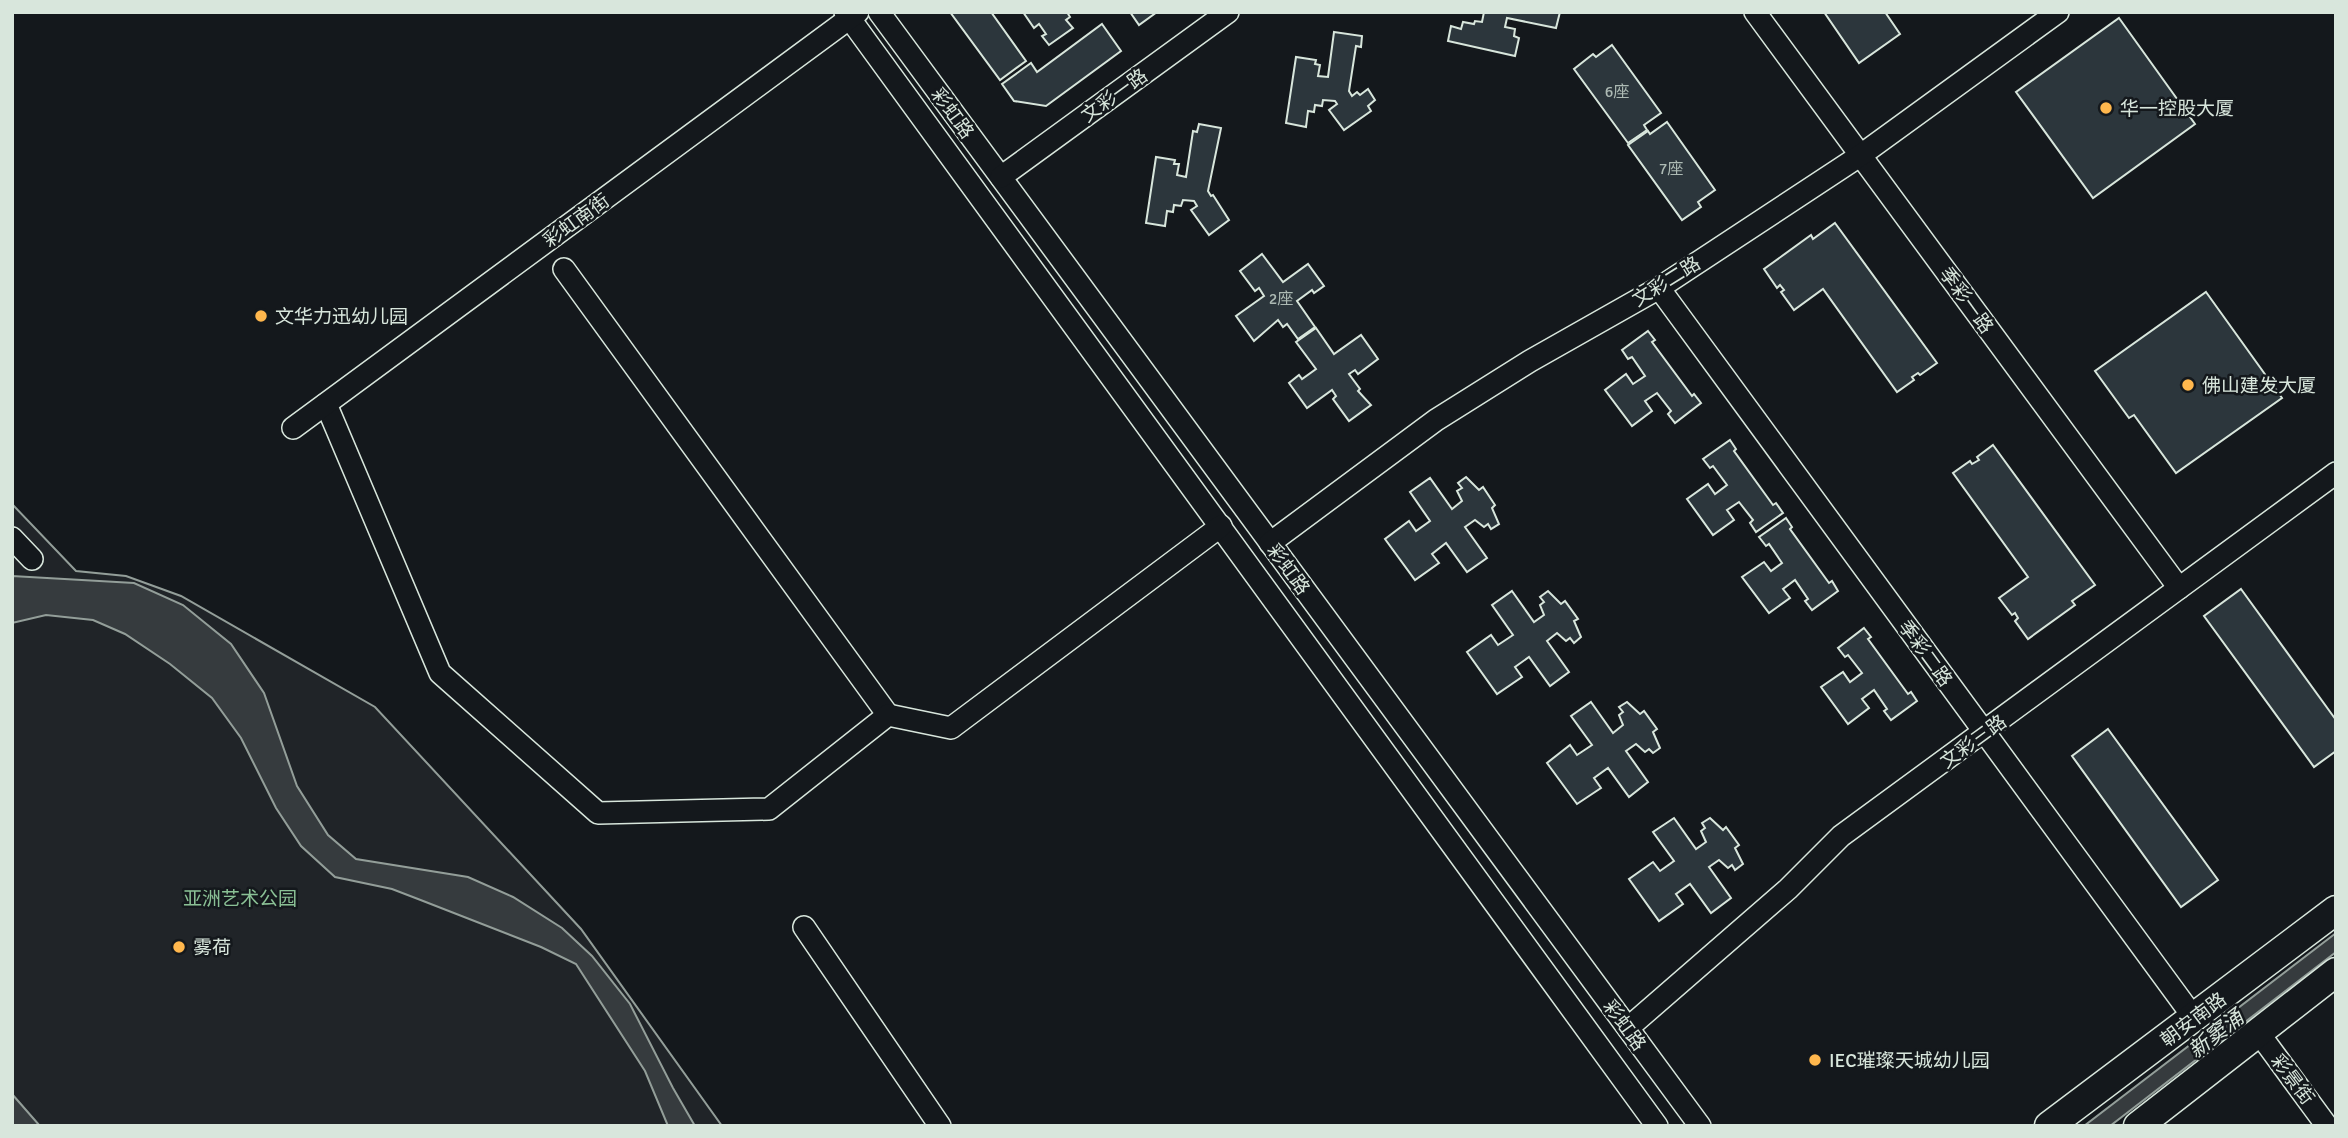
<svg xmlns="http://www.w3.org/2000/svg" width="2348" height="1138" font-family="Signika,'Noto Sans SC',sans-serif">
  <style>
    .green { fill: #202428; stroke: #939e99; stroke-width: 2 }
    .water { fill: #363b3e; stroke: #939e99; stroke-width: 2 }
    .building { fill: #2c363c; stroke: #d8e6dc; stroke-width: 2 }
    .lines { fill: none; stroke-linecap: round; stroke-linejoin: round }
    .minor-casing { stroke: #d8e6dc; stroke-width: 24 }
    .major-casing { stroke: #d8e6dc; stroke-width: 31 }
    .minor { stroke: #14181c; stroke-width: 21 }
    .major { stroke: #14181c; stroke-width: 28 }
    .poi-dot { fill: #ffb74d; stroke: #14181c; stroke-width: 2.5 }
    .labels { text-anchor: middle; stroke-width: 5; stroke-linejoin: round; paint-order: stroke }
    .number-label { font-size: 16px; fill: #adbab4 }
    .street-label { font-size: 19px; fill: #d8e6dc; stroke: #14181c }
    .poi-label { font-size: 19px; fill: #d8e6dc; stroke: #14181c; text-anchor: start }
    .park-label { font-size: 19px; fill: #8ac095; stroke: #14181c }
    .water-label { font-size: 21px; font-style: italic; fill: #d8e6dc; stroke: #14181c }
  </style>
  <rect width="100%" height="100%" fill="#14181c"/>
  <polygon class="green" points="12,504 76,571 126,576 181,596 375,707 581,929 722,1126 12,1126"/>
  <g class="water">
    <polygon points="12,576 134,583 183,605 231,644 264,693 297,786 328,835 356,859 468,877 513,897 562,928 592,956 630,1004 673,1088 695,1126 668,1126 645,1071 576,964 541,947 418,899 392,889 335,877 301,846 276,808 241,738 212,698 170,664 125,634 93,620 46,615 12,623"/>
    <polygon points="2336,933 2336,952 2110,1126 2084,1126"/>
    <polygon points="12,1094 40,1126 12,1126"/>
  </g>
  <g class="building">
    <polygon points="950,12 991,12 1026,61 1000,80"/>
    <polygon points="1023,12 1067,12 1070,17 1066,20 1073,28 1049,45 1042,36 1046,34 1039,24 1034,28"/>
    <polygon points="1130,12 1157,12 1139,25"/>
    <polygon points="1484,12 1560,12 1556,28 1507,18 1505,27 1515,29 1514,36 1519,38 1515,56 1448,41 1451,26 1461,29 1463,22 1474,24 1475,21 1482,22"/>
    <polygon points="1824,12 1885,12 1900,34 1859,63"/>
    <polygon points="2119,18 2195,124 2093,198 2016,92"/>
    <polygon points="1102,24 1121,51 1046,106 1014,101 1002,84 1031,63 1037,72"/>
    <polygon points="1334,32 1362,36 1361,47 1356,46 1349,91 1352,96 1357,92 1360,95 1368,89 1375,100 1368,106 1371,111 1344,130 1329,110 1337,104 1335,101 1323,100 1322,106 1315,105 1314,112 1308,111 1306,127 1286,123 1296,57 1316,60 1315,64 1320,65 1318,76 1328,77"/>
    <polygon points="1612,45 1661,113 1644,125 1647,130 1628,143 1574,69 1593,54 1596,57"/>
    <polygon points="1667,122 1715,190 1698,202 1701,207 1682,220 1628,145 1648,131 1650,134"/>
    <polygon points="1199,124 1221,128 1208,191 1211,196 1213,195 1229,220 1209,235 1191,210 1197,206 1194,201 1183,200 1181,206 1174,205 1173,212 1167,211 1165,226 1146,223 1156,157 1175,160 1174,164 1179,164 1177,175 1186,177 1193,131 1197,132"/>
    <polygon points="1835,223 1937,363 1920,375 1918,373 1912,377 1914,380 1897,392 1823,289 1794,310 1781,292 1784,290 1780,285 1777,288 1764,269 1811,235 1813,239"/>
    <polygon points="1262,254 1283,282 1308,264 1324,286 1314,293 1312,290 1297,301 1315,327 1298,339 1287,324 1283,327 1278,320 1254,341 1236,316 1264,296 1259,288 1255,291 1240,271"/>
    <polygon points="2206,292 2282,398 2176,473 2134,415 2129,418 2095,371"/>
    <polygon points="1316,328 1334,354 1361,335 1378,359 1358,374 1355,370 1349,374 1360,389 1358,391 1371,405 1349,421 1333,399 1336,396 1332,390 1307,408 1289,383 1299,375 1302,379 1316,369 1296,342"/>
    <polygon points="1648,331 1655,340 1652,342 1692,396 1694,394 1701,403 1675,423 1668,414 1671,411 1657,393 1645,401 1652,411 1632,426 1605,390 1626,374 1633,384 1645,376 1632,357 1628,359 1622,350"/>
    <polygon points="1730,440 1736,449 1734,451 1773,505 1776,503 1783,513 1756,532 1750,523 1753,520 1739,502 1727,510 1734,520 1713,535 1687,499 1708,484 1715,494 1727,485 1713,466 1710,468 1703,459"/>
    <polygon points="1993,445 2095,585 2072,601 2075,605 2028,639 2015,621 2018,618 2015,613 2012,615 1999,598 2028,577 1953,473 1970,461 1972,464 1979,460 1977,457"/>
    <polygon points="1466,477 1479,490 1483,487 1495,505 1492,508 1499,524 1491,529 1488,524 1484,527 1475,520 1465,527 1487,558 1467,572 1446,543 1432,554 1439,563 1415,580 1385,539 1409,521 1416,531 1430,521 1410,492 1430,478 1452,509 1462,501 1457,491 1462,488 1458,483"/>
    <polygon points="1786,518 1792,527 1790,529 1829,583 1832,581 1838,591 1812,610 1805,601 1808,599 1795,580 1783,589 1790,598 1769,613 1742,577 1764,562 1771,571 1782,563 1769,544 1766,546 1759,537"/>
    <polygon points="2241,589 2336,720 2336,751 2314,767 2204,616"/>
    <polygon points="1512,591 1534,622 1544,615 1540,605 1544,602 1540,597 1548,591 1561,604 1565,601 1578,619 1574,621 1581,637 1574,643 1570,638 1566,641 1557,633 1547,641 1569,672 1550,686 1529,657 1515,667 1522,677 1497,694 1467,652 1491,635 1498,645 1513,635 1492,605"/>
    <polygon points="1864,628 1871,637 1868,639 1908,694 1911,692 1917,701 1891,720 1884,711 1887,709 1874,690 1862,699 1869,708 1848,724 1821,687 1843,672 1850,682 1862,673 1848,655 1845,657 1838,648"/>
    <polygon points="1591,702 1613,733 1623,725 1619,715 1623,712 1619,707 1627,702 1640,714 1644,711 1657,729 1653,732 1660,748 1653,753 1649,749 1645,752 1636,744 1626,751 1648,782 1629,797 1608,768 1594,778 1601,788 1577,804 1547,763 1570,745 1577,755 1592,745 1571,716"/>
    <polygon points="2108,729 2218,880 2181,907 2072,756"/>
    <polygon points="1674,818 1696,849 1706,842 1701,831 1705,828 1702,823 1710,818 1723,830 1726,827 1739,845 1735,848 1743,864 1735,870 1732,865 1728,868 1719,860 1709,867 1731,898 1711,913 1690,884 1676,894 1683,904 1659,921 1629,879 1653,862 1660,871 1674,861 1653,832"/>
  </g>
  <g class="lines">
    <defs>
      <g id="minor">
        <polyline points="845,12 1657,1126"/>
        <polyline points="879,12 1700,1126"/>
        <polyline points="1755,12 2179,588"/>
        <polyline points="1001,177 1228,12"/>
        <polyline points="564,269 888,715"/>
        <polyline points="1659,288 2194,1018"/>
        <polyline points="326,404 440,673 598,813 769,809 888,715 951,728 1221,526"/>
        <polyline points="293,428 858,12"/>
        <polyline points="12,538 32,559"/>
        <polyline points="1270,543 1436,420 1530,361 1659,288 1861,155 2058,12"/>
        <polyline points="804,927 940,1126"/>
        <polyline points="1628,1028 1788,889 1841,836 2336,473"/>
        <polyline points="2258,1032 2327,1126"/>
      </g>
      <g id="major">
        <polyline points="2049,1126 2336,910"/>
        <polyline points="2138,1126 2336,972"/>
      </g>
    </defs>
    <use href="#minor" class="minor-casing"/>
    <use href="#major" class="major-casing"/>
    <use href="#minor" class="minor"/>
    <use href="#major" class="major"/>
  </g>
  <g class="poi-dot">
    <circle cx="2106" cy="108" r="7"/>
    <circle cx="261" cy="316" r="7"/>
    <circle cx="2188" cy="385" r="7"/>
    <circle cx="179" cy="947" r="7"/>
    <circle cx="1815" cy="1060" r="7"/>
  </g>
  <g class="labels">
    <g class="number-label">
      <text x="1617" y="97">6座</text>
      <text x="1671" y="174">7座</text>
      <text x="1281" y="304">2座</text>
    </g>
    <g class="street-label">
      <text transform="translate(1114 95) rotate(-36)" y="7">文彩一路</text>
      <text transform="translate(953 113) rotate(54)" y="7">彩虹路</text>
      <text transform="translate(576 220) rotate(-36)" y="7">彩虹南街</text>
      <text transform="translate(1666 281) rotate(-32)" y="7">文彩二路</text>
      <text transform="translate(1967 300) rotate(54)" y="7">季彩一路</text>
      <text transform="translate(1289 569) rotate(54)" y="7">彩虹路</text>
      <text transform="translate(1926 653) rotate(54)" y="7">季彩二路</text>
      <text transform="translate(1973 741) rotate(-36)" y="7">文彩三路</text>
      <text transform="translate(2193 1019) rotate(-37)" y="7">朝安南路</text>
      <text transform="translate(1625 1025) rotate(54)" y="7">彩虹路</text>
      <text transform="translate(2293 1079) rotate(53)" y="7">彩景街</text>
    </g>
    <g class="poi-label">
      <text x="2120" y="115">华一控股大厦</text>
      <text x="275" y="323">文华力迅幼儿园</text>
      <text x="2202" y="392">佛山建发大厦</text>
      <text x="193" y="954">雾荷</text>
      <text x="1829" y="1067">IEC璀璨天城幼儿园</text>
    </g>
    <g class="park-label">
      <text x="240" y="905">亚洲艺术公园</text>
    </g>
    <g class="water-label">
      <text transform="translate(2216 1034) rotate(-38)" y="7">新窦涌</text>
    </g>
  </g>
  <rect width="2348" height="1138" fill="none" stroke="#d8e6dc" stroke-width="28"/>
</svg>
